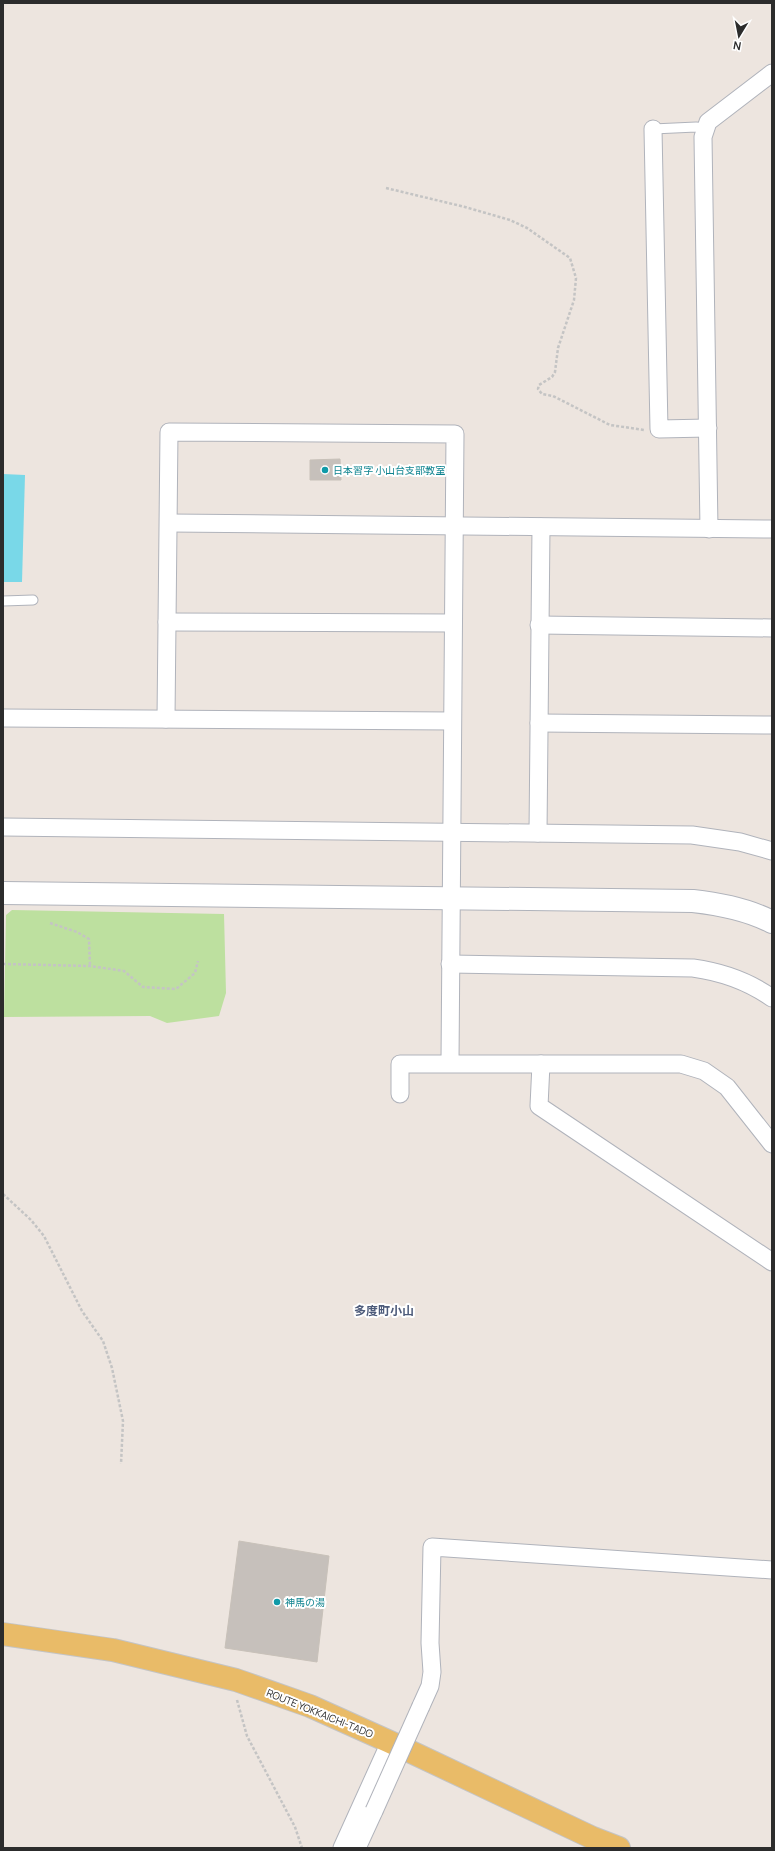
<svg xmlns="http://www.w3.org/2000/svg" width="775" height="1851" font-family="Manrope,'Noto Sans JP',sans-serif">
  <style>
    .green { fill: #bde09f }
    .water { fill: #79d8e8 }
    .building { fill: #c6c0bb; stroke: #c8c1b9 }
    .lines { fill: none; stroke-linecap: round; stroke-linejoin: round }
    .service-casing { stroke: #b0b3bb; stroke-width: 11 }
    .minor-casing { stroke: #b0b3bb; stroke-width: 19 }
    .tertiary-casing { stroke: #b0b3bb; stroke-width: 24 }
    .primary-casing { stroke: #c4c4c4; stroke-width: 24 }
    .path { stroke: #c4c4c4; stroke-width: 2.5; stroke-dasharray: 3 2; stroke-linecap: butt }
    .service { stroke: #fff; stroke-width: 9 }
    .minor { stroke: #fff; stroke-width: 17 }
    .tertiary { stroke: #fff; stroke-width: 22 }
    .primary { stroke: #e9bb68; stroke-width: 22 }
    .minor-bridge-casing { stroke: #b0b3bb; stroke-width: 19; stroke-linecap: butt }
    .minor-bridge { stroke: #fff; stroke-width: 17 }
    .culture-dot { fill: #0f9aa8; stroke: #fff; stroke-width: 1.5 }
    .labels { text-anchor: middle; stroke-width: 4; stroke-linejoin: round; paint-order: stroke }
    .culture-label { font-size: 10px; fill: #0d838f; stroke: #fff; text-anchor: start }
    .street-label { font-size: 10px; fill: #2c2c2c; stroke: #fff }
    .quarter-label { font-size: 12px; font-weight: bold; fill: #4e5c7b; stroke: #fff }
  </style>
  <rect width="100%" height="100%" fill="#ede5df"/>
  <polygon class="green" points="12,910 224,914 226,993 219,1016 167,1023 150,1016 4,1017 6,915"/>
  <polygon class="water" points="3,474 25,475 22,582 3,582"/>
  <g class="building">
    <polygon points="340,459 341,480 310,480 310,460"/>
    <polygon points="239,1541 329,1556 317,1662 225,1648"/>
  </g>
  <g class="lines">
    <defs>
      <g id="service">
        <polyline points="653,129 696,127 706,128"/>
        <polyline points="3,601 33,600"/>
      </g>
      <g id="minor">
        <polyline points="653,129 659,429 708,428"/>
        <polyline points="169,523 772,529"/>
        <polyline points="709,529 703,137 708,122 772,73"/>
        <polyline points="167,622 453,623"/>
        <polyline points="539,625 772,628"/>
        <polyline points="3,718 452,721"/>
        <polyline points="166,719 169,432 455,434 450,1062"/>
        <polyline points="539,723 772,725"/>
        <polyline points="3,827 692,835 740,842 772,851"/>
        <polyline points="538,833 541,527"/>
        <path d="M 450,964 L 693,968 C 722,972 748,981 772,998"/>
        <polyline points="541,1064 539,1106 772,1262"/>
        <polyline points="400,1094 400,1064 681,1064 704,1071 727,1087 772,1144"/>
        <polyline points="421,1706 430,1686 432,1672 430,1643 432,1547 772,1570"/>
        <polyline points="342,1848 390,1742"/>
        <polyline points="357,1848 374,1811"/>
      </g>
      <path id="tertiary" d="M 3,893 L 693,901 C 720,904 747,909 772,922"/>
      <polyline id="primary" points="3,1634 113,1650 236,1680 310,1706 390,1742 593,1838 619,1848"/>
    </defs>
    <use href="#service" class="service-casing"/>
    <use href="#minor" class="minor-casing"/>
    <use href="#tertiary" class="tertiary-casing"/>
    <use href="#primary" class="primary-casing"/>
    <g class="path">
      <polyline points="386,188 465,207 510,220 527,228 570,258 576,278 574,300 558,348 555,372 552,377 539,385 538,389 542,394 553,396 610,425 644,430"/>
      <polyline points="50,923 77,932 89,939 90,966"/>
      <polyline points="3,964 90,966 124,971 143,987 176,989 195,973 198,961"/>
      <polyline points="3,1194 31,1220 44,1236 82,1311 103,1341 112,1368 123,1421 121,1464"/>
      <polyline points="237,1700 247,1736 295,1827 302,1848"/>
    </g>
    <use href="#service" class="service"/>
    <use href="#minor" class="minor"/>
    <use href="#tertiary" class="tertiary"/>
    <use href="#primary" class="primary"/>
    <defs>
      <polyline id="minor-bridge" points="374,1811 421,1706"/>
    </defs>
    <use href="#minor-bridge" class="minor-bridge-casing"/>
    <use href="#minor-bridge" class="minor-bridge"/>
  </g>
  <g class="culture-dot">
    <circle cx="325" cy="470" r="4"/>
    <circle cx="277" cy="1602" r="4"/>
  </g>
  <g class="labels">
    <g class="culture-label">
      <text x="333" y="474">日本習字 小山台支部教室</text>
      <text x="285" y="1606">神馬の湯</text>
    </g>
    <g class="street-label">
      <text transform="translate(320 1713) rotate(22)" y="4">ROUTE YOKKAICHI-TADO</text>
    </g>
    <g class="quarter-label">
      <text x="384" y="1315">多度町小山</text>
    </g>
  </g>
  <rect width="775" height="1851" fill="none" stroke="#2c2c2c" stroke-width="8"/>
  <g transform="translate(739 36) rotate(190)" stroke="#ffffff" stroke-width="3" paint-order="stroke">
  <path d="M0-3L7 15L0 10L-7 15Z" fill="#2c2c2c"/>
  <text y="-6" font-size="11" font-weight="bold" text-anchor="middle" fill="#2c2c2c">N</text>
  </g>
</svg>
